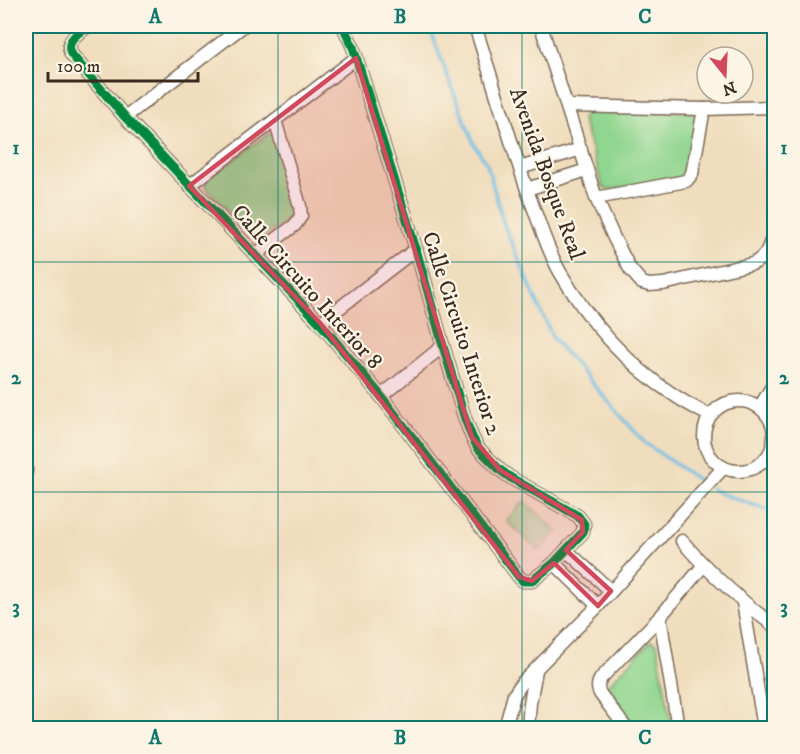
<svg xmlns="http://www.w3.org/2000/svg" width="800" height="754" font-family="'IM FELL DW Pica',serif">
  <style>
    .green { fill: #91d690; stroke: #668057; stroke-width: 1.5 }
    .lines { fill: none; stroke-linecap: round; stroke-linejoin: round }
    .stream { stroke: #69bee6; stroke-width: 3 }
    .minor-casing { stroke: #7a6956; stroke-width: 15 }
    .minor { stroke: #fff; stroke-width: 12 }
    .cycleway-casing { stroke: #fcf5e5; stroke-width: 13 }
    .cycleway { stroke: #00873e; stroke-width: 9 }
    .marked { fill: #d1495b; fill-opacity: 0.2; stroke: #d1495b; stroke-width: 4.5; stroke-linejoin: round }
    .grid { fill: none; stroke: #0f766e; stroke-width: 1.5; stroke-opacity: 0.55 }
    .labels { text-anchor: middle; stroke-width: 4.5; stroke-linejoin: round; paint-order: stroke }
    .street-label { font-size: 22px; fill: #3b2a1e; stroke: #fcf5e5 }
    .neatline { fill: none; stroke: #0f766e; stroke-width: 2 }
    .grid-label { font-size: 20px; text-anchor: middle; font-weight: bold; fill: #0f766e }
  </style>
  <rect width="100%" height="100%" fill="#fcf5e5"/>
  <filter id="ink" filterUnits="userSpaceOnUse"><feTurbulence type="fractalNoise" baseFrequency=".0167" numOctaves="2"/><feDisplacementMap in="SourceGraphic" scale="12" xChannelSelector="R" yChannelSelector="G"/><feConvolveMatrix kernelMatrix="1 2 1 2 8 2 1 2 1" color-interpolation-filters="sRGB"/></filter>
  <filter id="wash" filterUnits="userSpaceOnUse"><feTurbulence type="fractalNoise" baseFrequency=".008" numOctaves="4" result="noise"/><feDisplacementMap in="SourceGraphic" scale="24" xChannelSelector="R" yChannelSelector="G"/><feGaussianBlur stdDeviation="1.35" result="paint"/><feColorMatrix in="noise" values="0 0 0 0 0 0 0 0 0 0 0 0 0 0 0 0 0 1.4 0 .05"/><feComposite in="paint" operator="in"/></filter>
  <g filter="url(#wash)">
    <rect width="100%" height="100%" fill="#f0ddbd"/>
    <g class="green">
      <polygon points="586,112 695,112 700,117 690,167 685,175 678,178 608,190 603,187 582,119"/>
      <polygon points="269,133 273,135 295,209 294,215 262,238 254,238 205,187 206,180"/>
      <polygon points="524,501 557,531 539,551 506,521"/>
      <polygon points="651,641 657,644 672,728 637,728 608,693 607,686"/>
    </g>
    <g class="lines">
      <g class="stream">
        <polyline points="429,26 447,75 474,144 487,164 504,225 553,339 645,443 705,485"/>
        <polyline points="711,488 719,493 774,512"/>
      </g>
    </g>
  </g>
  <g filter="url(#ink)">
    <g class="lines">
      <defs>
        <g id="minor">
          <path d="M 88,26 C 78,33 65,40 71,54 L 125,117 L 320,323 L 381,396 L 519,577 L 523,581 L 532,581 L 554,563 L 583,532 L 584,524 L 578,516 L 511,478 L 500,470 L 478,448 L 472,437 L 465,419 L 443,346 L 416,249 L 353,47 L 343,26"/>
          <path d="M 475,26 C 494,85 511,145 532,204 C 541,227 548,251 560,272 C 587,319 628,366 674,395 C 685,403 698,409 710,416"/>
          <path d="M 541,26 L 596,198 L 614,238 L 630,269 L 642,283 L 649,285 L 663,284 L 752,264 C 767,258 770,245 774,231"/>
          <polyline points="567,106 704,109 774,107"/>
          <polyline points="125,117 243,26"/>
          <polyline points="520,168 581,149"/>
          <polyline points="189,186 356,58"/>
          <polyline points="527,189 587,170"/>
          <polyline points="596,198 686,181 692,174 704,109"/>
          <polyline points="255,255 295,225 301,216 300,206 275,120"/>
          <polyline points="320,323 416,249"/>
          <polyline points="381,396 443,346"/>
          <circle cx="739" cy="436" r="35"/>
          <polyline points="760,407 774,383"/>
          <polyline points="26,472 26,469"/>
          <path d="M 682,541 C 711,575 740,600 774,626"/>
          <polyline points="566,550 611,591"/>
          <polyline points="554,563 598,606"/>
          <polyline points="743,602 764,728"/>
          <polyline points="660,617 678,728"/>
          <polyline points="505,728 514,695 522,683 598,606 723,468"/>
          <polyline points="528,728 530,703 536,670"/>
          <path d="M 626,728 L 601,695 C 597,689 597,684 601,678 L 660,617 L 703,566"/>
        </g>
      </defs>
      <use href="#minor" class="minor-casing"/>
      <use href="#minor" class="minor"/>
      <defs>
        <path id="cycleway" d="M 88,26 C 78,33 65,40 71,54 L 125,117 L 320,323 L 381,396 L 519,577 L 523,581 L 532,581 L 554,563 L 583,532 L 584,524 L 578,516 L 511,478 L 500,470 L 478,448 L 472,437 L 465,419 L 443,346 L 416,249 L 353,47 L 343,26"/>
      </defs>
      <use href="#cycleway" class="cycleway-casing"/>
      <use href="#cycleway" class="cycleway"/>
    </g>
  </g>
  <path class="marked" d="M 356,58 L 472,437 L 500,470 L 582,520 L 583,532 L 566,550 L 611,591 L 598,606 L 554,563 L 532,581 L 519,577 L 320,323 L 189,186 Z"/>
  <path class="grid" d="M 278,26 L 278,728M 522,26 L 522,728M 26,262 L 774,262M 26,492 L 774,492"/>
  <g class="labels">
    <g class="street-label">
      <text transform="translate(548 173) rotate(70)" y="8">Avenida Bosque Real</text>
      <text transform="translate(308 286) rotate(48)" y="8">Calle Circuito Interior 8</text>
      <text transform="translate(463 333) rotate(72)" y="8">Calle Circuito Interior 2</text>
    </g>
  </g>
  <rect width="800" height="754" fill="none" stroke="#fcf5e5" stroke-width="66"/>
  <g transform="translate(725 75) rotate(162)"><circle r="28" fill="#fcf5e5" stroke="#afa495" stroke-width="1.5"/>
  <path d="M0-4.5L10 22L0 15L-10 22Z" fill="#d1495b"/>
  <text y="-9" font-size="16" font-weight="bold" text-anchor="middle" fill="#3b2a1e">N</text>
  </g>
  <path d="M48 72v9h150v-9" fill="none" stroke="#3b2a1e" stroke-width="3"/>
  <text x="57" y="72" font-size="18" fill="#3b2a1e" stroke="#fcf5e5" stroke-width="4.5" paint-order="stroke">100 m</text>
  <rect x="33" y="33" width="734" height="688" class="neatline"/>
  <g class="grid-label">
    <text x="155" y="23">A</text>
    <text x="400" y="23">B</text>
    <text x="645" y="23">C</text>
    <text x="16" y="154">1</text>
    <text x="784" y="154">1</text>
    <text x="16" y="384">2</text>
    <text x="784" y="384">2</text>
    <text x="16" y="613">3</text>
    <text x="784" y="613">3</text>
    <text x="155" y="744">A</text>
    <text x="400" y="744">B</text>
    <text x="645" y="744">C</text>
  </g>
</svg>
